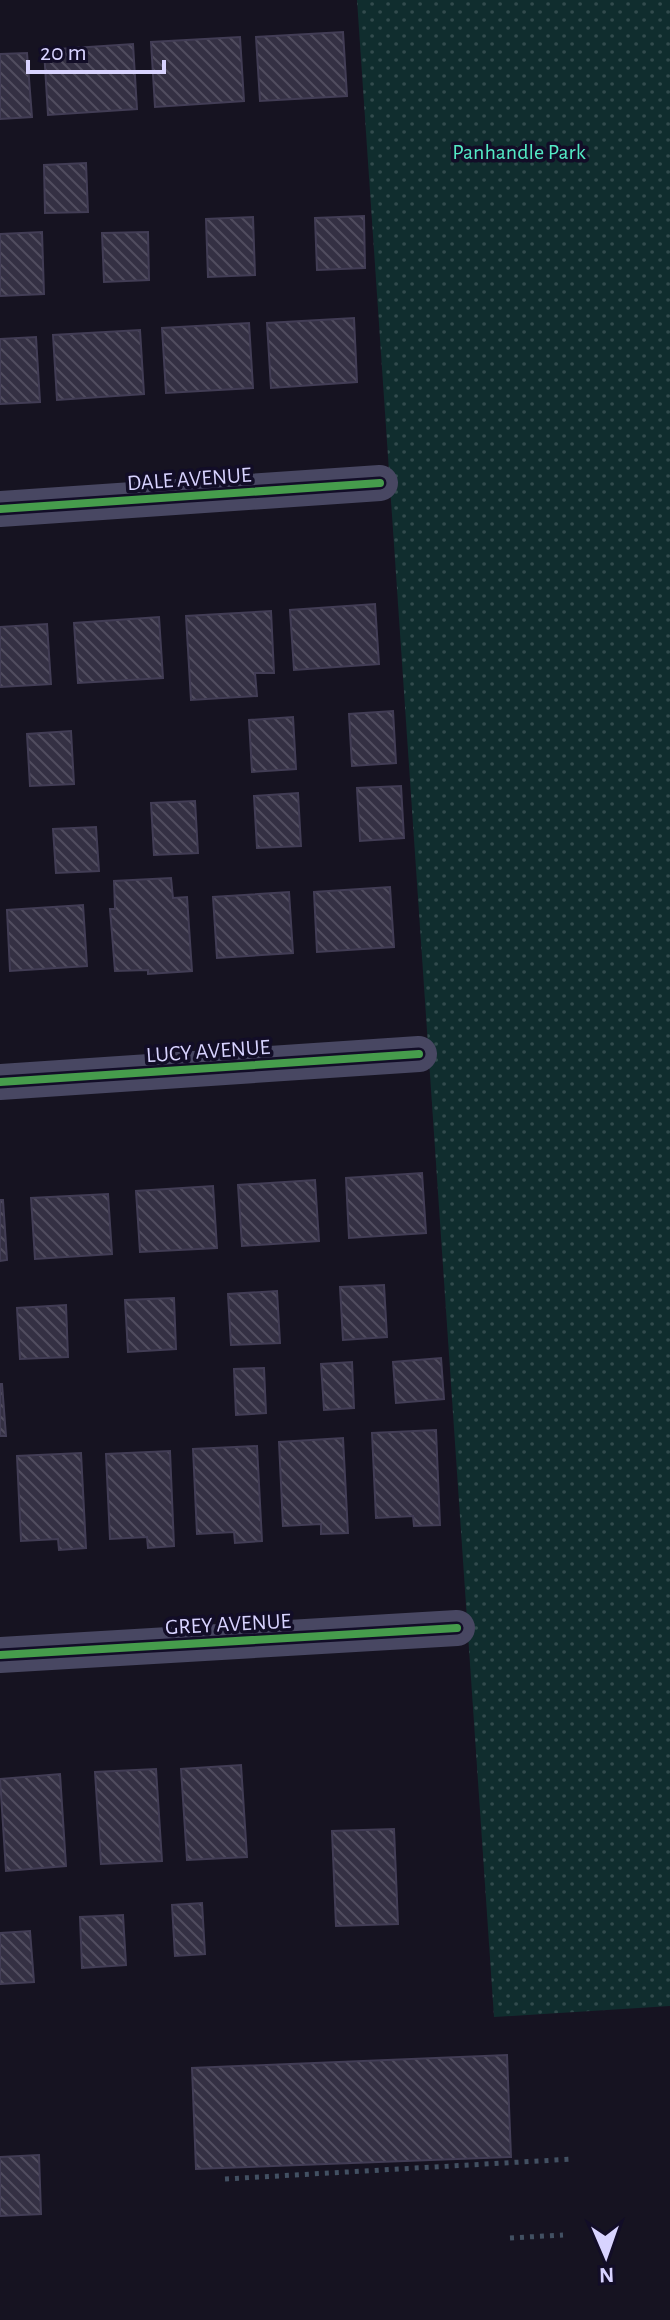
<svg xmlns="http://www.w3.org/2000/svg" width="670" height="2320" font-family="'Alegreya Sans',sans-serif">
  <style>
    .park { fill: url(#park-dots) }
    .building { fill: url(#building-back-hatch); stroke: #423d55; stroke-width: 2 }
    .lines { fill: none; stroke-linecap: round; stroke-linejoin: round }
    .path { stroke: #425062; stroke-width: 5; stroke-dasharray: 4 6; stroke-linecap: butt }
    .street { stroke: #484762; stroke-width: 36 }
    .cycleway-casing { stroke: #120d27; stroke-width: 13 }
    .cycleway { stroke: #469c4c; stroke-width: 8 }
    .labels { text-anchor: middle; stroke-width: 7; stroke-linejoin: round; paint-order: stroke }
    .park-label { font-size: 22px; fill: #54eac5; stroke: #120d27 }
    .street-label { font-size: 22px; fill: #d8d3ff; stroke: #120d27 }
  </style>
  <defs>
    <pattern id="park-dots" width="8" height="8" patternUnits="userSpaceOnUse" patternTransform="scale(2)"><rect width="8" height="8" fill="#102d2e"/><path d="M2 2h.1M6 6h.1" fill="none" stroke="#324b4d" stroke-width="1.8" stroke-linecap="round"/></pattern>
    <pattern id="building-back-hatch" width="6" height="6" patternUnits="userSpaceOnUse" patternTransform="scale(2)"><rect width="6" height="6" fill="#343043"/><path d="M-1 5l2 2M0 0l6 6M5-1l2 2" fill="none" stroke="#514d5f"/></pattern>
  </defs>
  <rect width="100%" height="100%" fill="#161321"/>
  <polygon class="park" points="357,0 670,0 670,2006 494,2017"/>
  <g class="building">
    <polygon points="343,32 347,96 260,101 256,37"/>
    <polygon points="240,37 244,101 155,107 151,42"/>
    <polygon points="133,44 137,109 48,115 44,50"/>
    <polygon points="27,53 32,117 0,119 0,54"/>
    <polygon points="86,163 88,212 45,213 44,165"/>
    <polygon points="364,216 365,268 317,270 315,218"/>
    <polygon points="253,217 255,275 208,277 206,219"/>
    <polygon points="42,232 44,294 0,296 0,234"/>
    <polygon points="148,232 149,280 104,282 102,233"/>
    <polygon points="354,318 357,382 271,388 267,323"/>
    <polygon points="249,323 253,388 166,393 162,328"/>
    <polygon points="140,330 144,394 57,400 53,335"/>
    <polygon points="36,337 40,402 0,404 0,339"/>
    <polygon points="375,604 379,664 294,670 290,610"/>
    <polygon points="271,611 274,673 255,673 257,696 191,700 186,616"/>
    <polygon points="159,617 163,678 78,683 74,623"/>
    <polygon points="47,624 51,684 0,687 0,627"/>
    <polygon points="393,711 396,763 352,766 349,714"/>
    <polygon points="293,717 296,769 252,772 249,720"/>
    <polygon points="71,731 74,784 30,786 27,734"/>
    <polygon points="401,786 404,838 360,841 357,788"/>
    <polygon points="298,793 301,846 257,848 254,796"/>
    <polygon points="195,801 198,853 154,855 151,803"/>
    <polygon points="96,827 99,871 56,873 53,829"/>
    <polygon points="171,878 173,898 187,897 192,971 148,974 148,970 115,971 110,909 115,909 114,881"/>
    <polygon points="390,887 394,947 317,952 314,892"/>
    <polygon points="289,892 293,953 217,958 213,897"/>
    <polygon points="83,905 87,966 10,971 7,910"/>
    <polygon points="422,1173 426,1233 349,1238 346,1178"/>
    <polygon points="315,1180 319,1241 242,1246 238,1185"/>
    <polygon points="213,1186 217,1248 140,1252 136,1191"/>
    <polygon points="108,1194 112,1254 35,1259 31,1198"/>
    <polygon points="0,1200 3,1200 7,1260 0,1261"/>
    <polygon points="384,1285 387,1337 343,1340 340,1287"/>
    <polygon points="277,1291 280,1343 231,1345 228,1294"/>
    <polygon points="174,1298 176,1349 128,1352 125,1300"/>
    <polygon points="66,1305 68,1357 20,1359 17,1308"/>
    <polygon points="441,1358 444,1399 396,1403 393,1362"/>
    <polygon points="352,1362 354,1408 324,1410 321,1364"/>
    <polygon points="264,1368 266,1413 236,1415 234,1369"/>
    <polygon points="0,1384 2,1384 6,1436 0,1436"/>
    <polygon points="436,1430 440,1525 414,1526 413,1516 376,1518 372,1433"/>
    <polygon points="343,1438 348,1533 321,1534 321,1524 283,1526 279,1442"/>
    <polygon points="257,1446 262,1541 235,1543 234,1532 197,1534 193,1449"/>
    <polygon points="170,1451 174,1546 148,1548 147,1537 110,1539 106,1454"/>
    <polygon points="81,1453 86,1548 59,1550 58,1539 21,1541 17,1456"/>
    <polygon points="241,1765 247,1857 187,1860 181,1769"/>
    <polygon points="156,1769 162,1861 101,1864 95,1772"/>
    <polygon points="60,1774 66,1866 6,1871 0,1779"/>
    <polygon points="394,1829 398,1924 336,1926 332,1831"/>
    <polygon points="202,1903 205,1954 175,1956 172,1905"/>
    <polygon points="123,1915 126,1965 82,1968 80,1917"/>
    <polygon points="30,1931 34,1982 0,1984 0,1933"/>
    <polygon points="507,2055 511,2157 196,2169 192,2068"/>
    <polygon points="39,2155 41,2214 0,2216 0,2157"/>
  </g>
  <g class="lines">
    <g class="path">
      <polyline points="225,2179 573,2159"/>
      <polyline points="510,2238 563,2235"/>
    </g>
    <g class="street">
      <polyline points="0,509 380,483"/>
      <polyline points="0,1082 419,1054"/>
      <polyline points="0,1655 457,1628"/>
    </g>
    <defs>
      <g id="cycleway">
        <polyline points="0,509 380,483"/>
        <polyline points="0,1082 419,1054"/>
        <polyline points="0,1655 457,1628"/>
      </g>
    </defs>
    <use href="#cycleway" class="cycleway-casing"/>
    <use href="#cycleway" class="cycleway"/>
  </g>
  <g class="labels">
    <g class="park-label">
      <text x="519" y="159">Panhandle Park</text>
    </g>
    <g class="street-label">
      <text transform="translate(189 478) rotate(-4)" y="8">DALE AVENUE</text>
      <text transform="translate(208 1050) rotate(-4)" y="8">LUCY AVENUE</text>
      <text transform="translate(228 1623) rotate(-3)" y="8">GREY AVENUE</text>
    </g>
  </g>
  <g transform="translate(606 2256) rotate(178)" stroke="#120d27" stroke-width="6" paint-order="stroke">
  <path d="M0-6L14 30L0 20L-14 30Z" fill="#d8d3ff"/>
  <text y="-12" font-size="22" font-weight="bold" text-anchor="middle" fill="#d8d3ff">N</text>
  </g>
  <path d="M28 60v12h136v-12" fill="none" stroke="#d8d3ff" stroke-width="4"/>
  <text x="40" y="60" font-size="24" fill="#d8d3ff" stroke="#120d27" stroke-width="6" paint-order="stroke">20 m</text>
</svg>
